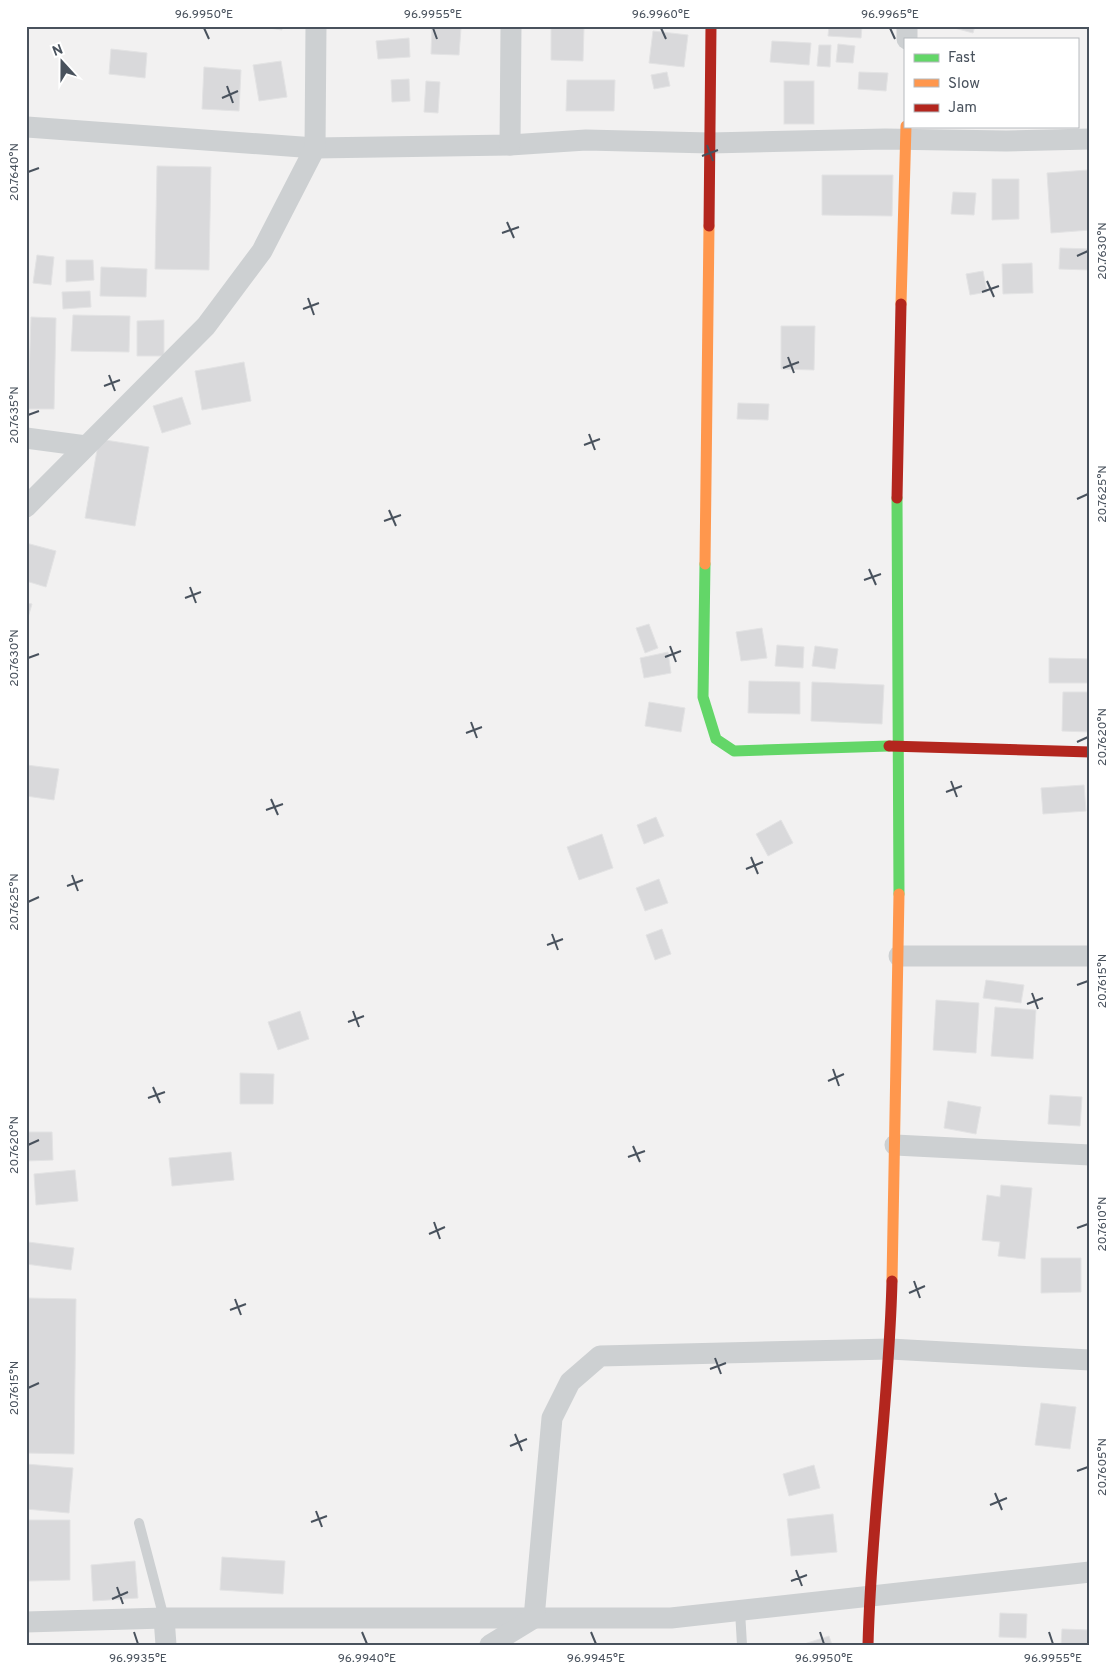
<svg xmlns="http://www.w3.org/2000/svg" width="1116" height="1671" font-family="Overpass,sans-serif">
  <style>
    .building { fill: #d9d9db; stroke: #e3e3e4 }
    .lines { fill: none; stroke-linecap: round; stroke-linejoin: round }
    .lane { stroke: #cdd0d2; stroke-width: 10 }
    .street { stroke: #cdd0d2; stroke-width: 21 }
    .fast { stroke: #63d668; stroke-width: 11 }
    .slow { stroke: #ff974d; stroke-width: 11 }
    .jam { stroke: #b3261e; stroke-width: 11 }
    .ticks { fill: none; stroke: #49525d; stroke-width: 2 }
    .neatline { fill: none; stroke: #49525d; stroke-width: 2 }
    .ticks-label { font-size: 12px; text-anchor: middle; fill: #49525d }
  </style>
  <rect width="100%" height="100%" fill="#f2f1f1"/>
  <g class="building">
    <polygon points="256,26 282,26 282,30"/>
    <polygon points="829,26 862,26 861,38 828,36"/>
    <polygon points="947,26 975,26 973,33"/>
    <polygon points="432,27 461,28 459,55 431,54"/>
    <polygon points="551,27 584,27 583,61 551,60"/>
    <polygon points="653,31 688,35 684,67 649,63"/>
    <polygon points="409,38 410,57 378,59 376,41"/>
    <polygon points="772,41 811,43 809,65 770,62"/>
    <polygon points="838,44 855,46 853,63 836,62"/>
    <polygon points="819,45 831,45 830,67 817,66"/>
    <polygon points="111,49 147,53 145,78 109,74"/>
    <polygon points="1089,51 1090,51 1090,98 1088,98"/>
    <polygon points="281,61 287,97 259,101 253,65"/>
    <polygon points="204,67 241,70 239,111 202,109"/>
    <polygon points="667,72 670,86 654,89 651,75"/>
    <polygon points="859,72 888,73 886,91 858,89"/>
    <polygon points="409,79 410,101 392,102 391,80"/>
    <polygon points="567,80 615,80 614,111 566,111"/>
    <polygon points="426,81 440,82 438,113 424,112"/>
    <rect x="784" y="81" width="30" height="43"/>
    <polygon points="157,166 211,167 209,270 155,269"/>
    <polygon points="1088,170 1090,230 1051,233 1047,173"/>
    <polygon points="822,175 893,175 892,216 822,215"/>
    <polygon points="992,179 1019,179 1019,219 992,220"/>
    <polygon points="953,192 976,193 974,215 951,214"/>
    <polygon points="1060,248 1090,249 1090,270 1059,269"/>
    <polygon points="37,255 54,257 51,285 33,283"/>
    <polygon points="66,260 93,260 94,280 66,282"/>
    <polygon points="1032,263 1033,293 1003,294 1002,264"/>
    <polygon points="101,267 147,269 146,297 100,296"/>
    <polygon points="983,271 987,292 970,295 966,274"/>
    <polygon points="90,291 91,307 63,309 62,292"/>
    <polygon points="73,315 130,316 129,352 71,351"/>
    <polygon points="31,317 56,318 54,409 28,409"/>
    <polygon points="164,320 164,356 137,356 137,321"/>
    <polygon points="781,326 815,326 814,370 781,369"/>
    <polygon points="244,362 251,401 202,410 195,371"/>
    <polygon points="182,397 191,424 162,433 153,406"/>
    <polygon points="738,403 769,404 768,420 737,419"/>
    <polygon points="99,439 149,447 135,526 85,518"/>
    <polygon points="26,543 56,551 46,587 26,581"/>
    <polygon points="26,603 32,604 26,624"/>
    <polygon points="649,624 658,648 645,653 636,628"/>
    <polygon points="762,628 767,658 741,661 736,632"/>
    <polygon points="777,645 804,647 803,668 775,666"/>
    <polygon points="815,646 838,649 835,669 812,666"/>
    <polygon points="668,652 671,673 644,678 640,658"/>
    <polygon points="1049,658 1090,659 1090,683 1049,683"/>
    <polygon points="749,681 800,682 800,714 748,713"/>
    <polygon points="812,682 884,685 882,724 811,721"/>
    <polygon points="1063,692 1090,692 1090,732 1062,731"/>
    <polygon points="649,702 685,708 681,732 645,726"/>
    <polygon points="26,765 59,769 54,800 26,796"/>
    <polygon points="1084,785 1086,811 1043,814 1041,788"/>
    <polygon points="656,817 664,836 644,844 637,825"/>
    <polygon points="781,820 793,843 768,856 756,834"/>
    <polygon points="602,834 613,868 579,880 567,847"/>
    <polygon points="659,879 668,903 645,911 636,888"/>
    <polygon points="662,929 671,954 655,960 646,935"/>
    <polygon points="986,980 1024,985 1021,1003 983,998"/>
    <polygon points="936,1000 979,1003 976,1053 933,1050"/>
    <polygon points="995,1007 1036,1010 1033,1059 991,1056"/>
    <polygon points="300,1011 309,1039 278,1050 268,1022"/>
    <polygon points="240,1073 274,1074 273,1104 240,1104"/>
    <polygon points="1050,1095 1082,1097 1080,1126 1048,1124"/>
    <polygon points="948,1101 981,1107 976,1134 944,1128"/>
    <polygon points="26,1132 52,1132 53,1160 26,1161"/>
    <polygon points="231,1152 234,1180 172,1186 169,1158"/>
    <polygon points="75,1170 78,1201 36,1205 34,1174"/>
    <polygon points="1001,1185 1032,1188 1025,1259 998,1256 1000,1242 982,1240 987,1195 1000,1197"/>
    <polygon points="28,1242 74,1248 71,1270 26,1264"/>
    <polygon points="1041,1258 1081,1258 1081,1292 1041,1293"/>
    <polygon points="26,1298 76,1299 74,1454 26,1453"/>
    <polygon points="1041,1403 1076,1407 1070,1449 1035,1445"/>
    <polygon points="26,1464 73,1468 69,1513 26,1509"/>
    <polygon points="814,1465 820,1488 789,1496 783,1474"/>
    <polygon points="833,1514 837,1552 791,1556 787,1519"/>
    <polygon points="28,1520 70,1520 70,1580 29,1581"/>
    <polygon points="222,1557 285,1561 283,1594 220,1590"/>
    <polygon points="135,1561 138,1598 93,1601 91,1565"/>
    <polygon points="1000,1613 1027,1614 1026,1638 999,1637"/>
    <polygon points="1062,1629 1090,1630 1090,1645 1061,1645"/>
    <polygon points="829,1636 832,1645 801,1645"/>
  </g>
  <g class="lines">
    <g class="lane">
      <polyline points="139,1523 164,1618"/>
      <polyline points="740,1611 742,1645"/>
    </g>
    <g class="street">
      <polyline points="907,39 907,26"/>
      <polyline points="27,127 315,148 510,145 586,140 710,143 885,139 1006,141 1090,139"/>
      <polyline points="510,145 511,26"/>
      <polyline points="26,438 86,446"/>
      <polyline points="26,507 206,326 262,251 315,148 316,26"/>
      <polyline points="899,956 1090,956"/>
      <polyline points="895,1145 1090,1155"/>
      <polyline points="164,1618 166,1645"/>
      <polyline points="26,1622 164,1618 671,1618 1090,1572"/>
      <polyline points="490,1645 534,1618 552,1418 570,1382 600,1356 890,1349 1090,1360"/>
    </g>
    <g class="fast">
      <polyline points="897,498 899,894"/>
      <polyline points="705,564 703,697 716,739 734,751 889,746"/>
    </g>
    <g class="slow">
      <polyline points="901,304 906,126"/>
      <polyline points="705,564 709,226"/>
      <polyline points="892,1281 899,894"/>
    </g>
    <g class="jam">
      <polyline points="709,226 711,26"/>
      <polyline points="897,498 901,304"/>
      <polyline points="889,746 1090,752"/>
      <path d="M 868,1645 C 871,1523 889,1403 892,1281"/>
    </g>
  </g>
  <path class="ticks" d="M 204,28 L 209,39M 433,28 L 437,39M 661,28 L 666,39M 890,28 L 895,39M 227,86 L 233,103M 222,98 L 238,91M 707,145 L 713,161M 702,156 L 718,150M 28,172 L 39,168M 507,222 L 514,238M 502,233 L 519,227M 1077,256 L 1088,251M 987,281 L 994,297M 982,292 L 999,286M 308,298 L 314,315M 303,309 L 319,303M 788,357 L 794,373M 783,368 L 799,362M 109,375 L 115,391M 104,386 L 120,380M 28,415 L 39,411M 589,434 L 595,450M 584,445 L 600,439M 1077,499 L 1088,494M 389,510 L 396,526M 384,521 L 401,515M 869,569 L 876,585M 864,580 L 881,574M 190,587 L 196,603M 185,598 L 201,592M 670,646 L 676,662M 665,657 L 681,651M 28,658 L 39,654M 471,722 L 477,738M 466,733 L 482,727M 1077,742 L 1088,737M 951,781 L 957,797M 946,792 L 962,786M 271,799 L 278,815M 266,810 L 283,804M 751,857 L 758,874M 746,869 L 763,862M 72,875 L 78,891M 67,886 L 83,880M 28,902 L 39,897M 552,934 L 558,950M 547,945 L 563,939M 1077,985 L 1088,981M 1032,993 L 1038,1009M 1027,1004 L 1043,998M 353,1011 L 359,1027M 348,1022 L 364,1016M 833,1069 L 839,1086M 828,1081 L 844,1074M 153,1087 L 160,1103M 148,1098 L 165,1092M 28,1145 L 39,1140M 633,1146 L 640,1162M 628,1157 L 645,1151M 434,1222 L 440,1239M 1077,1228 L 1088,1224M 429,1234 L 445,1227M 914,1281 L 920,1298M 909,1293 L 925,1286M 235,1299 L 241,1315M 230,1310 L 246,1304M 715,1358 L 721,1374M 710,1369 L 726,1363M 28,1388 L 39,1383M 515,1434 L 522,1451M 510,1446 L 527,1439M 1077,1471 L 1088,1467M 995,1493 L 1002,1510M 990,1505 L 1007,1498M 316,1511 L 322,1527M 311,1522 L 327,1516M 796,1570 L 802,1586M 791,1581 L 807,1575M 117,1587 L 123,1604M 112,1599 L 128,1592M 134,1632 L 138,1644M 362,1632 L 367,1644M 591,1632 L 596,1644M 820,1632 L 824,1644M 1049,1632 L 1053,1644"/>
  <rect width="1116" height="1671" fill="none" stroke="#ffffff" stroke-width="55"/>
  <rect x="904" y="38" width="175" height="90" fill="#ffffff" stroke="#b6babe"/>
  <rect x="914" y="54" width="25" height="8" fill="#63d668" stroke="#b6babe"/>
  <text x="948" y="62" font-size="15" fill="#49525d">Fast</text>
  <rect x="914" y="79" width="25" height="8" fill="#ff974d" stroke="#b6babe"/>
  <text x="948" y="88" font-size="15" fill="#49525d">Slow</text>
  <rect x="914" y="104" width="25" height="8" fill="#b3261e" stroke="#b6babe"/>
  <text x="948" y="112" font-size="15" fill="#49525d">Jam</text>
  <g transform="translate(62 62) rotate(339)" stroke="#ffffff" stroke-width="4" paint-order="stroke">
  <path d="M0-4L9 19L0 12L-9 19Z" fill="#49525d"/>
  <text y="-8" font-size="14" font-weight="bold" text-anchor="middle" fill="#49525d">N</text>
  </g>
  <rect x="28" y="28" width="1060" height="1616" class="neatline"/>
  <g class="ticks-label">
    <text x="204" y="18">96.9950°E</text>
    <text x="433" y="18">96.9955°E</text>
    <text x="661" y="18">96.9960°E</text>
    <text x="890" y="18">96.9965°E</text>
    <text transform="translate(14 172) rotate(-90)" y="4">20.7640°N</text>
    <text transform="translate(1102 251) rotate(-90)" y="4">20.7630°N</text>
    <text transform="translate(14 415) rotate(-90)" y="4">20.7635°N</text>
    <text transform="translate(1102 494) rotate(-90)" y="4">20.7625°N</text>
    <text transform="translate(14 658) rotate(-90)" y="4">20.7630°N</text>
    <text transform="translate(1102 737) rotate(-90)" y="4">20.7620°N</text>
    <text transform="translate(14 902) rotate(-90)" y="4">20.7625°N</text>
    <text transform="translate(1102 981) rotate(-90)" y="4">20.7615°N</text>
    <text transform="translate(14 1145) rotate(-90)" y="4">20.7620°N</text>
    <text transform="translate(1102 1224) rotate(-90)" y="4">20.7610°N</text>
    <text transform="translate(14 1388) rotate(-90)" y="4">20.7615°N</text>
    <text transform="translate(1102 1467) rotate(-90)" y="4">20.7605°N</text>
    <text x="138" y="1662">96.9935°E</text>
    <text x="367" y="1662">96.9940°E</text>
    <text x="596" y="1662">96.9945°E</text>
    <text x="824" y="1662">96.9950°E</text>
    <text x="1053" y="1662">96.9955°E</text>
  </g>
</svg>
